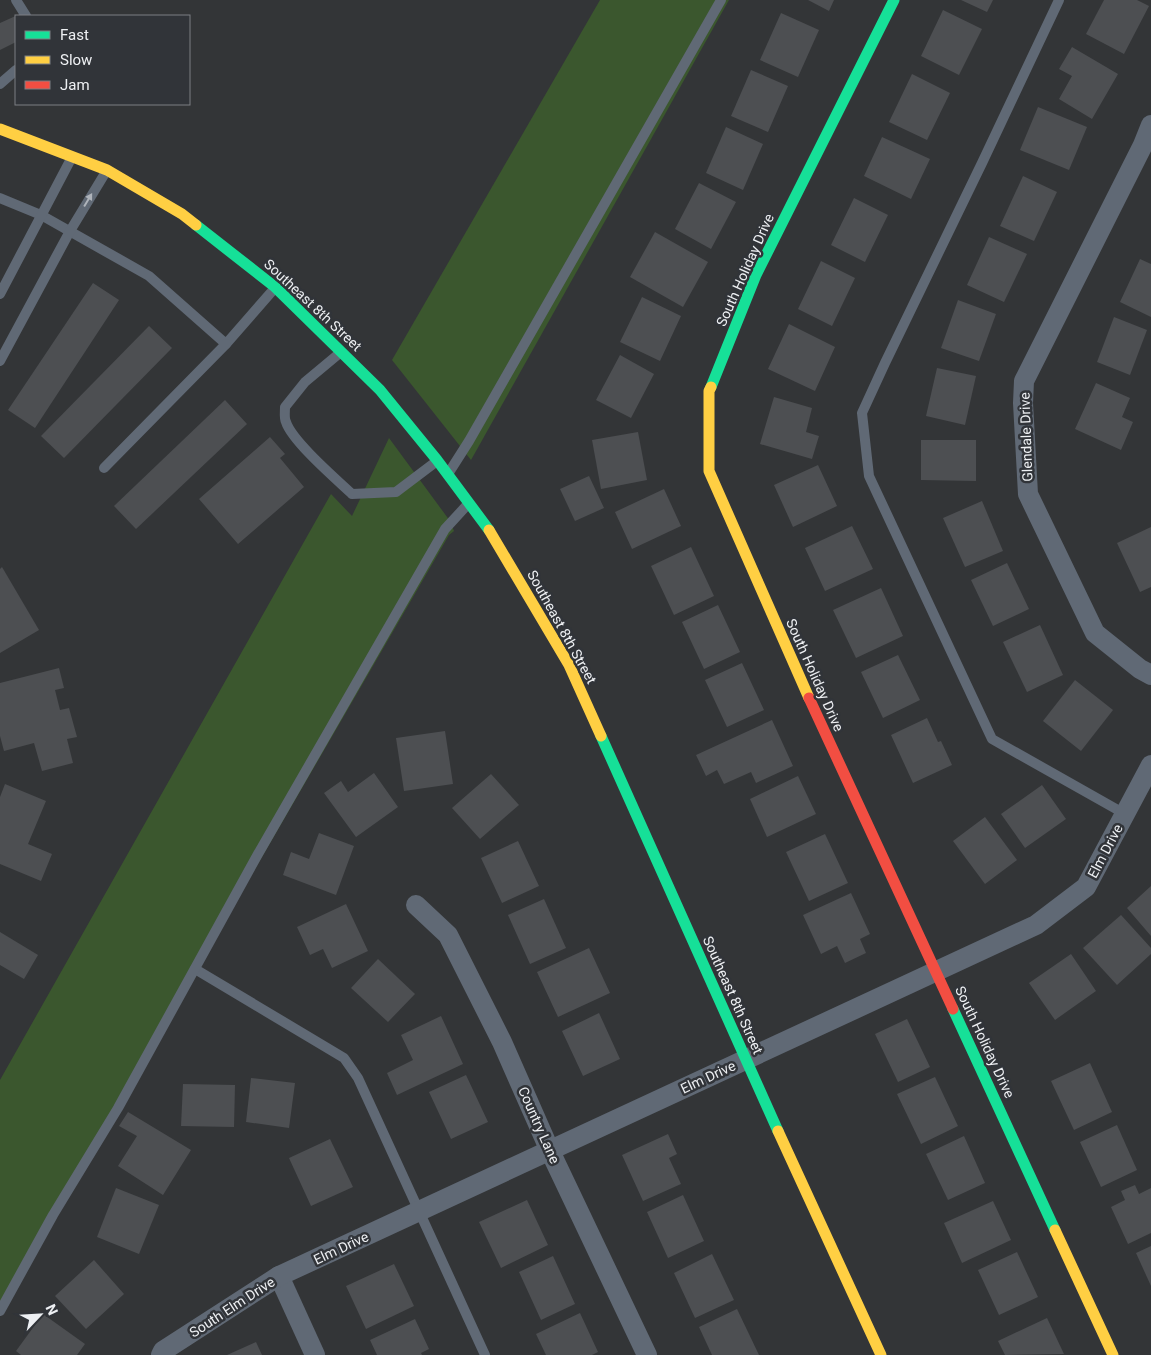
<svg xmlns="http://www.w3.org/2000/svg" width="1151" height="1355" font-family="Roboto,sans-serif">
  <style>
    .green { fill: #3b572e }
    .building { fill: #4d4f52 }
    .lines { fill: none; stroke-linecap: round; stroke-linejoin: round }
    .lane { stroke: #606975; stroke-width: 10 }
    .street { stroke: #606975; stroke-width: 20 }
    .fast { stroke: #16e098; stroke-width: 11 }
    .slow { stroke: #ffcf43; stroke-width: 11 }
    .jam { stroke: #f24e42; stroke-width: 11 }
    .oneway { fill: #aeb3ba }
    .labels { text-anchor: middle; stroke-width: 5; stroke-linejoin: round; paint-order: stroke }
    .street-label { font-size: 14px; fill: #eef0f3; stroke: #313439 }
  </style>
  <rect width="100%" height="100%" fill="#333537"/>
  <g class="green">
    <polygon points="600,0 729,0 471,460 392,360"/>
    <polygon points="389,438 450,521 454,531 449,535 0,1308 0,1080 331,494 352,516"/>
  </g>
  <g class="building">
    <polygon points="808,0 834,0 829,11"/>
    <polygon points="961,0 993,0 987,12"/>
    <polygon points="1104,0 1137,0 1149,6 1124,54 1086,34"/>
    <polygon points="943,10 982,29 959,75 921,56"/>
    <polygon points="781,13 819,30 798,77 760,60"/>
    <polygon points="20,14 21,16 16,16 16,42 0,50 0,23"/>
    <polygon points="1072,47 1118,74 1092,119 1059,99 1072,76 1059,69"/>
    <polygon points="751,70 788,86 768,132 731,116"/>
    <polygon points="912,74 950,93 927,140 889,122"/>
    <polygon points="1038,107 1087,127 1069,170 1020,150"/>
    <polygon points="726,127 763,144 743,190 706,173"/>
    <polygon points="882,137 930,159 911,199 864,176"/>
    <polygon points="1023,176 1057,192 1034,241 1000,226"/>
    <polygon points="699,183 736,202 711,249 675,229"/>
    <polygon points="854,198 888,215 865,262 831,245"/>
    <polygon points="655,232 708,262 683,307 630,277"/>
    <polygon points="989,237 1027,254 1004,302 967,285"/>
    <polygon points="1140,259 1151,264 1151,317 1120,302"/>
    <polygon points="821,261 855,278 832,326 798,309"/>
    <polygon points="93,283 119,300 35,428 8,410"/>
    <polygon points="642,297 681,316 660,361 620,342"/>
    <polygon points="958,300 996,314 979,361 941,348"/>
    <polygon points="1114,317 1147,330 1130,375 1097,362"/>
    <polygon points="789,324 835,347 815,391 768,369"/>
    <polygon points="149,326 172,348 64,458 41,436"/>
    <polygon points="620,355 654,374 631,418 596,400"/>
    <polygon points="937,368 976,376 965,425 926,416"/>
    <polygon points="1096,383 1130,398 1122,417 1133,422 1121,450 1075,429"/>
    <polygon points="774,397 812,408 806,432 819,436 812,459 760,444"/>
    <polygon points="225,400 247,424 136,529 114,506"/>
    <polygon points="638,432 647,480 601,489 592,440"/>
    <polygon points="270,437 285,454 280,458 304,487 238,544 199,499"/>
    <polygon points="921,440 976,440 976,481 921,480"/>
    <polygon points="818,465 837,506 793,527 774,485"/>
    <polygon points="589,476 604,508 575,521 560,489"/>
    <polygon points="664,489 681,526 632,549 615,512"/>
    <polygon points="982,501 1003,551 965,567 943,518"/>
    <polygon points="852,526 873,569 825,591 805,548"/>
    <polygon points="1151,527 1151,587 1140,592 1117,543"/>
    <polygon points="691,547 714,596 674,615 651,566"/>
    <polygon points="1007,563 1029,609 993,626 971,580"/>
    <polygon points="2,567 39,630 0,653 0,569"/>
    <polygon points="881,588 903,636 856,658 833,610"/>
    <polygon points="718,605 740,652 704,669 682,622"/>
    <polygon points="1040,625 1063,675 1027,692 1003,642"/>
    <polygon points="898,655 920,700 883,718 861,672"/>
    <polygon points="742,663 764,710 727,727 705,680"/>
    <polygon points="59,668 64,688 55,690 60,710 69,708 77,737 67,739 73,763 42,771 34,743 4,751 0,736 0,683"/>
    <polygon points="1075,680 1113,710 1081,751 1043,721"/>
    <polygon points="927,718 938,742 941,741 952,765 913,783 891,735"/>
    <polygon points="772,720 793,766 756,783 751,772 724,784 717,770 706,776 696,755"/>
    <polygon points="445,731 453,784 404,791 396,738"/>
    <polygon points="374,773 398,807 356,837 324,793 341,781 348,792"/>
    <polygon points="491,774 519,805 480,839 452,808"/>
    <polygon points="798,776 816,814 767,837 750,799"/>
    <polygon points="5,784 46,801 28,844 52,854 41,881 0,864 0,797"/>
    <polygon points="1042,785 1066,819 1025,848 1001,814"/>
    <polygon points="985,817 1017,860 985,884 953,841"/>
    <polygon points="319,833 354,846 336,895 283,875 291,852 309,859"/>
    <polygon points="825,834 848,883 809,901 786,852"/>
    <polygon points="518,841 539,886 502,903 481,858"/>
    <polygon points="1151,886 1151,936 1127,908"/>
    <polygon points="851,893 870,934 860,939 866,953 845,963 837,946 821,954 803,915"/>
    <polygon points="544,899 566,948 530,964 508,915"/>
    <polygon points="346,904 368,951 332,968 323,949 310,955 297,927"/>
    <polygon points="1121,915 1151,948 1151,954 1117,985 1083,948"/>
    <polygon points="0,932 38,955 24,979 0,965"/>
    <polygon points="589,948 610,993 558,1017 537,972"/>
    <polygon points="1071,954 1096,991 1055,1020 1029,983"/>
    <polygon points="378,959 415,994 388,1022 351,988"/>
    <polygon points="599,1013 620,1059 583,1076 562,1031"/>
    <polygon points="441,1016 463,1064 397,1095 387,1073 413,1060 401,1035"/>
    <polygon points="907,1019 930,1067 898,1082 875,1034"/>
    <polygon points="1090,1063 1112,1112 1074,1130 1051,1081"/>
    <polygon points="466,1075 488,1122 451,1139 429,1092"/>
    <polygon points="935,1077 958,1126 921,1144 897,1094"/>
    <polygon points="251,1078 295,1083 289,1128 246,1122"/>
    <polygon points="183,1084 235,1085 234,1127 181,1126"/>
    <polygon points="128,1112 191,1150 163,1195 118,1166 137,1136 119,1126"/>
    <polygon points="1117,1125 1137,1170 1101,1187 1080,1142"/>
    <polygon points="668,1134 677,1154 669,1158 681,1184 643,1201 622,1155"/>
    <polygon points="964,1136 985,1183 948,1200 926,1154"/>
    <polygon points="330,1139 353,1187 311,1206 289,1158"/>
    <polygon points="1135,1185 1139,1194 1151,1188 1151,1233 1128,1244 1111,1207 1125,1200 1121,1191"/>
    <polygon points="116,1188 159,1205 139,1254 97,1237"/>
    <polygon points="683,1195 704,1241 668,1258 647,1212"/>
    <polygon points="527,1200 548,1245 501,1268 479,1222"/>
    <polygon points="993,1201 1011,1240 962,1263 944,1223"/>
    <polygon points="1151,1246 1151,1286 1136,1253"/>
    <polygon points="1017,1252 1038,1297 999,1315 978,1270"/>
    <polygon points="712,1254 734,1300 695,1318 674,1273"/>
    <polygon points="553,1256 575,1304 541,1320 519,1272"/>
    <polygon points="94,1260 124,1294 86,1329 55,1296"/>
    <polygon points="394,1264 414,1306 366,1329 346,1286"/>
    <polygon points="737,1309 759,1355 712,1355 699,1327"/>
    <polygon points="580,1313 598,1352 592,1355 546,1355 536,1334"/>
    <polygon points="43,1314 85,1344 77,1355 21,1355 16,1351"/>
    <polygon points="1047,1318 1064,1354 1005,1355 998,1341"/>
    <polygon points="415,1319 429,1349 421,1353 422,1355 377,1355 370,1340"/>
    <polygon points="256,1342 262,1355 227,1355"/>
  </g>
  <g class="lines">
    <g class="lane">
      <polyline points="16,0 26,16"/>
      <polyline points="1059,0 982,163 885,363 862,413 869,476 992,739 1125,814"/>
      <polyline points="0,84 16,70"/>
      <polyline points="0,198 41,215 149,276 226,344 274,289"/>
      <polyline points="0,294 72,157"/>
      <path d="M 341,352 L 305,382 L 285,407 C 285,411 284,418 286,422 C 292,441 336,479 352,494 L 396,492 L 437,461"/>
      <polyline points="0,361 70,231 107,170"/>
      <polyline points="104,468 226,344"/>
      <polyline points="448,474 469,441 721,0"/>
      <polyline points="195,969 344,1058 358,1078 485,1355"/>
      <polyline points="0,1311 53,1215 118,1108 258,854 445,529 468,504"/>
    </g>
    <g class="street">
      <polyline points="1151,125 1143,145 1024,381 1023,403 1028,494 1095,633 1140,669 1151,675"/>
      <polyline points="416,905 448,935 502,1042 550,1151 647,1355"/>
      <polyline points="279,1276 315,1355"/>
      <polyline points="161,1355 163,1351 279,1276 1036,925 1086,887 1151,765"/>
    </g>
    <g class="fast">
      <polyline points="196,225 275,287 380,390 437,460 489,530"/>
      <polyline points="711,387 756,275 894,0"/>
      <polyline points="601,736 778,1131"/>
      <polyline points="953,1009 1055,1230"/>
    </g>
    <g class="slow">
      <polyline points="0,129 107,170 182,214 196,225"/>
      <polyline points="711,387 709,391 709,471 809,698"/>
      <polyline points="489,530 569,665 601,736"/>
      <polyline points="778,1131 881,1355"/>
      <polyline points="1055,1230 1113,1355"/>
    </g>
    <polyline class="jam" points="809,698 953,1009"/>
  </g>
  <defs><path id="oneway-solid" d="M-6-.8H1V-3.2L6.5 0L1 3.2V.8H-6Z" transform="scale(1.25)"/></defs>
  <use class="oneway" href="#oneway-solid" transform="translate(88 200) rotate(-59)"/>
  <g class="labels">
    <g class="street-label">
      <text transform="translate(745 270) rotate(-66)" y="5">South Holiday Drive</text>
      <text transform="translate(313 305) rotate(43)" y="5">Southeast 8th Street</text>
      <text transform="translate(1026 437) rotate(-92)" y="5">Glendale Drive</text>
      <text transform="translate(562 627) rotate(61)" y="5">Southeast 8th Street</text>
      <text transform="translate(815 675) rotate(66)" y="5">South Holiday Drive</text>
      <text transform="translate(1105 851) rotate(-62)" y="5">Elm Drive</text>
      <text transform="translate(733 995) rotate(66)" y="5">Southeast 8th Street</text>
      <text transform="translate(985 1042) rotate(65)" y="5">South Holiday Drive</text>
      <text transform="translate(708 1077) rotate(-25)" y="5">Elm Drive</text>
      <text transform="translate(539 1125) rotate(66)" y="5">Country Lane</text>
      <text transform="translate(341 1248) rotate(-25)" y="5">Elm Drive</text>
      <text transform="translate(232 1307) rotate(-33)" y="5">South Elm Drive</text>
    </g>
  </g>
  <rect x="15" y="15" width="175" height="90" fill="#313439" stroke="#7d7f83"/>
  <rect x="25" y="31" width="25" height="8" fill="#16e098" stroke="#7d7f83"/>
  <text x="60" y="40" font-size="15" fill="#eef0f3">Fast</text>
  <rect x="25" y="56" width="25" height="8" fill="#ffcf43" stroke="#7d7f83"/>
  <text x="60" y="65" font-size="15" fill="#eef0f3">Slow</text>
  <rect x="25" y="81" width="25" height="8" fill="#f24e42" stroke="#7d7f83"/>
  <text x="60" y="90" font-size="15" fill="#eef0f3">Jam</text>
  <g transform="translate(40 1315) rotate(65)" stroke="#313439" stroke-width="4" paint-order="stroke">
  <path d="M0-4L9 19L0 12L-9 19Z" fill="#eef0f3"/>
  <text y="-8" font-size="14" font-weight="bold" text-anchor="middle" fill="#eef0f3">N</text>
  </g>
</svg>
